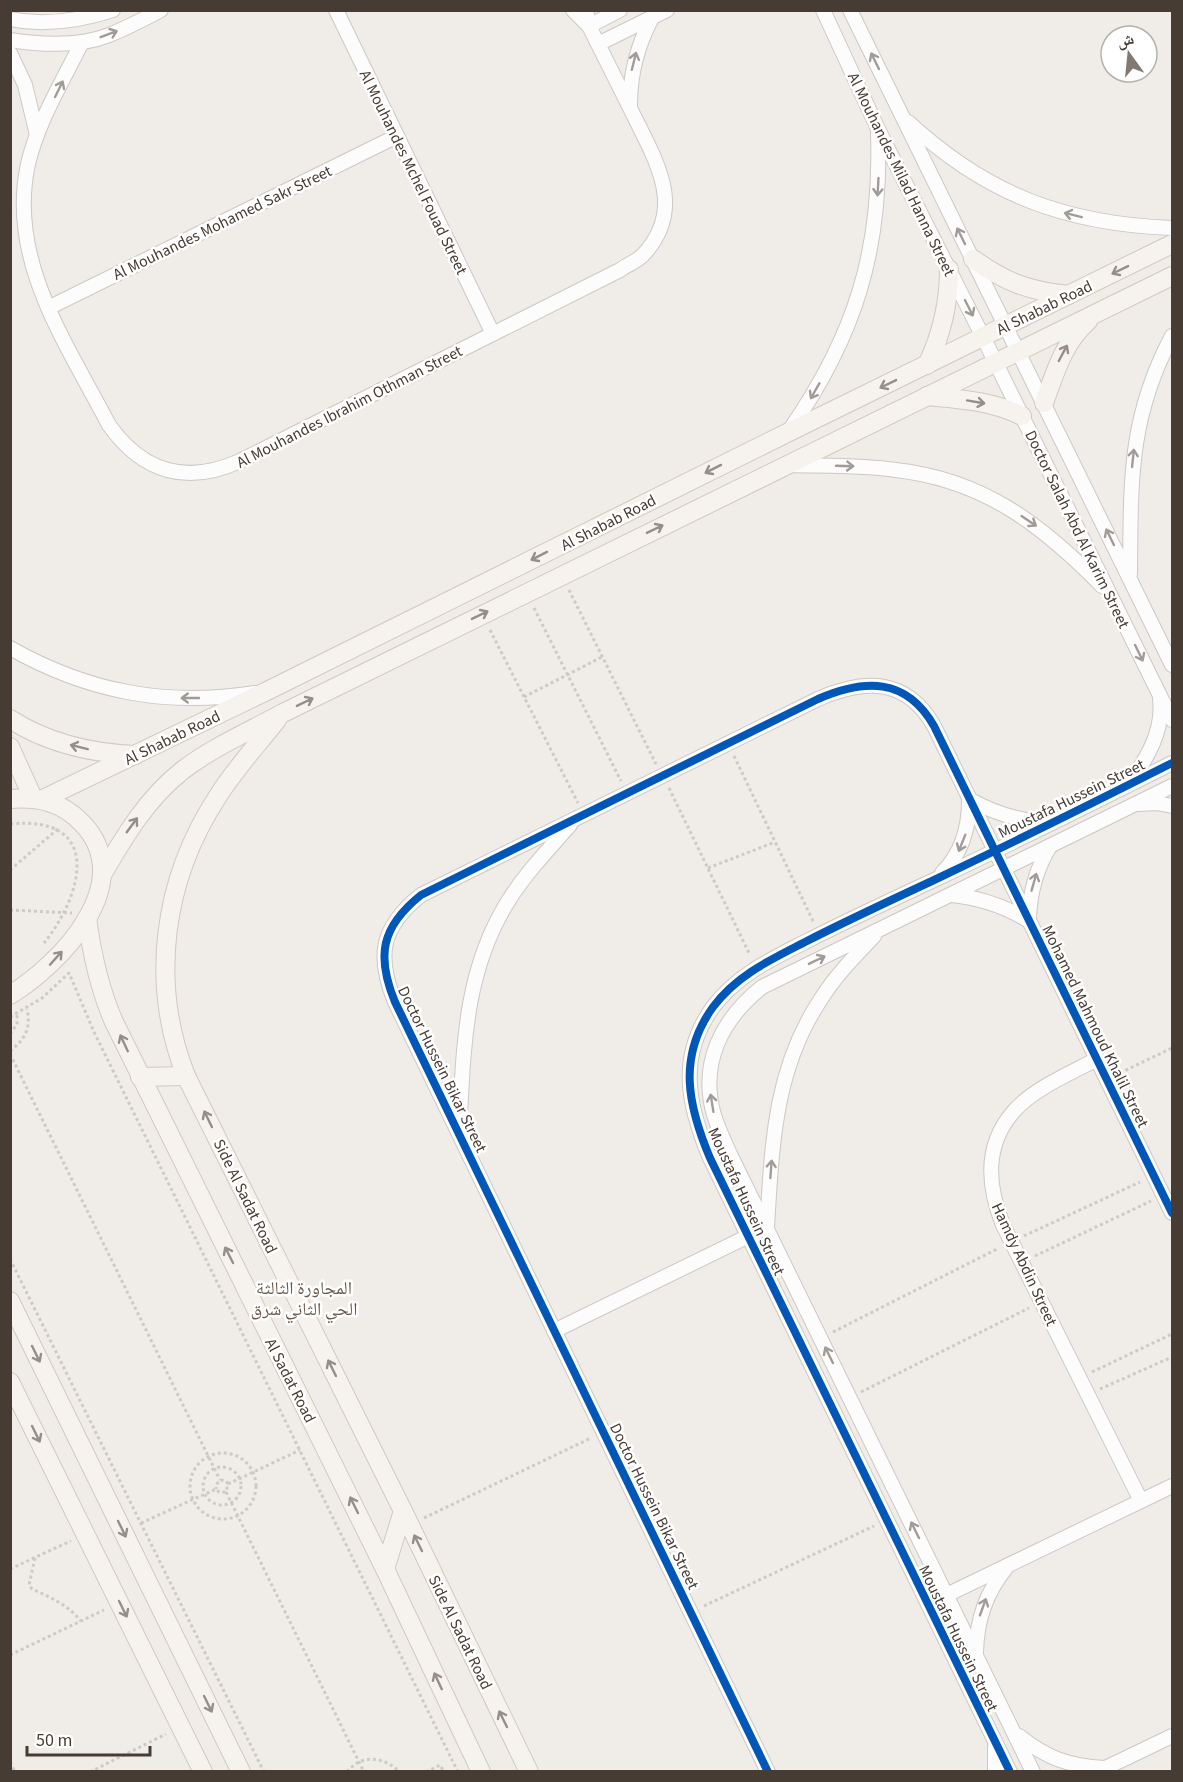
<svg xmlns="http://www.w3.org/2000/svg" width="1183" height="1782" font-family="'Source Sans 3','Noto Naskh Arabic',sans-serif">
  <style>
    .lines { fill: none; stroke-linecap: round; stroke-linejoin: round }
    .street-casing { stroke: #cdc8c4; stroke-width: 16 }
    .secondary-casing { stroke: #d1c9bf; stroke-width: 20 }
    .path { stroke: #cecac6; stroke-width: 3; stroke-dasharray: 3 3; stroke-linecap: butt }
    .street { stroke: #fdfcfc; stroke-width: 14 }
    .secondary { stroke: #f6f3ee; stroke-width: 18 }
    .cycleway-casing { stroke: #fff; stroke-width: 11 }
    .cycleway { stroke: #0057b8; stroke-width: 8 }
    .oneway { stroke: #a29c98 }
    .oneway2 { stroke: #968e87 }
    .labels { text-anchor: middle; stroke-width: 5; stroke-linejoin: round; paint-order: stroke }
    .street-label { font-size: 16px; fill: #473c33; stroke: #fff }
    .neighbourhood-label { font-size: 18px; fill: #6b5849; stroke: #fff }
  </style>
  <rect width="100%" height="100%" fill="#f0ece8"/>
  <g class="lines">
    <defs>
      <g id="street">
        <polyline points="336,10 493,334"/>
        <polyline points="573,10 589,26"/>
        <polyline points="823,10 878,129 983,337 1172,720"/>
        <polyline points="850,10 1172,665"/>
        <path d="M 10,19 C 45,26 79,21 113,10"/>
        <polyline points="589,26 620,10"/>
        <path d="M 10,40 C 42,45 79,47 109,35 C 127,28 144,19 161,10"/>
        <path d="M 82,42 C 63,81 38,121 28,164 C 7,260 67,344 109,425 C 143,473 187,485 240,461 L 620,270 C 627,265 637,261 643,255 C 686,209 657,163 634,116 C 619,86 604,56 589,26 L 586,10"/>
        <polyline points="598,44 667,10"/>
        <polyline points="10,53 25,85 37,135"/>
        <path d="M 630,105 C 630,73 637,46 652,18"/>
        <path d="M 908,122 C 987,195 1066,224 1172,228"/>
        <polyline points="48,308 397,136"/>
        <path d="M 789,431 C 855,336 882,250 878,134"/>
        <path d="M 792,465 C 826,466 862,465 896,470 C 984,480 1042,525 1102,586"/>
        <path d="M 1130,574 C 1131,483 1128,419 1172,336"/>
        <path d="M 10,648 C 88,692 166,707 255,693"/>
        <path d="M 1129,783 C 1147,759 1164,730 1160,699"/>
        <path d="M 969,799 C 995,814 1020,821 1049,823"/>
        <polyline points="1139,804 1157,803 1172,806"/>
        <path d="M 942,873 C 962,853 969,829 969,801"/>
        <path d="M 952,895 C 981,898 1005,906 1029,921"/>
        <path d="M 1029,918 C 1030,891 1036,869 1050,846"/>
        <path d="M 1097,1059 C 1071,1073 1033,1089 1014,1111 C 984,1145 987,1185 1003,1225 L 1141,1501"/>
        <path d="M 459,1132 C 464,1051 463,975 507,903 C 524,875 548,850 570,825"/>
        <path d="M 554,1331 L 767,1227 C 772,1146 774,1069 821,999 C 836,975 855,956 874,936"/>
        <polyline points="928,1604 1172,1486"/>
        <path d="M 976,1652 C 977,1619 986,1593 1006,1568"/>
        <path d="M 1019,1736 C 1046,1758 1069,1766 1104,1768 L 1102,1772"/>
        <path d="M 768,1772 L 395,1002 C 376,956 381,927 421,895 L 818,699 C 864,679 906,677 934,726 L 1172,1213"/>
        <polyline points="995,1772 995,1747"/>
        <path d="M 1010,1772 L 710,1158 C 688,1106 677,1057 713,1007 C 737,975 770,960 805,942 C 846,921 889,901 932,881 C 1012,843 1093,803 1172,763"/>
        <path d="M 1033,1772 L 730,1154 C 724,1141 718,1128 714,1115 C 699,1063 722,1019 762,987 L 1172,786"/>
        <polyline points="1097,1772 1172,1736"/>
      </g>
      <g id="secondary">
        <path d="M 973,259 C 1005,282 1029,291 1068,295"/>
        <path d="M 927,365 C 942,334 949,304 949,269"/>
        <path d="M 927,396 C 959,399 993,401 1022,416"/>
        <path d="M 1044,403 C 1055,373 1063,343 1088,321"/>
        <path d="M 10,719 C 47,743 91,753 135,755"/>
        <path d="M 277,720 C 257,745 235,769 218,796 C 163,880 149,982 186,1076 L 403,1511 L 529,1772"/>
        <polyline points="10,747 33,798"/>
        <path d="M 10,799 C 39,797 62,802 82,823 C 139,882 61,964 10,995"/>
        <polyline points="43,799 269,690 789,432 1172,244"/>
        <path d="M 102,875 C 124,837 147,798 183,770 C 213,747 250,731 283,713 L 1172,276"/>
        <path d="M 87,918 C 92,955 99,988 114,1022 L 385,1569 L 481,1772"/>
        <polyline points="140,1077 186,1076"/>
        <polyline points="10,1301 241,1772"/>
        <polyline points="10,1382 203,1772"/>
        <polyline points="385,1569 403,1511"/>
      </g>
    </defs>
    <use href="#street" class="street-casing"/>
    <use href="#secondary" class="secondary-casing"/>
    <g class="path">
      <polyline points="569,590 656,764"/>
      <polyline points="534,608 621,781"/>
      <polyline points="490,630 578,803"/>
      <polyline points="524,697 602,657"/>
      <polyline points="734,756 814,923"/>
      <polyline points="669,788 750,955"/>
      <path d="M 10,824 C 103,815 84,893 44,943"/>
      <polyline points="708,868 775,842"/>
      <polyline points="10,870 59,828"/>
      <polyline points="10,910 72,913"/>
      <polyline points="10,1017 42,998 69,973 94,1032 458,1772"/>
      <polyline points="10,1034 17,1024 17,1014"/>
      <path d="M 10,1051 C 26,1039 31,1027 27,1009"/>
      <polyline points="10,1054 220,1480"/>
      <polyline points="1120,1073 1172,1048"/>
      <polyline points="1024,1236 1140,1182"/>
      <polyline points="1035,1256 1151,1201"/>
      <polyline points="10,1259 264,1772"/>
      <polyline points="833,1332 999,1248"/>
      <polyline points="1092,1372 1172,1334"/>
      <polyline points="1100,1389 1172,1357"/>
      <polyline points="861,1392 1029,1308"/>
      <circle cx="223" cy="1486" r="33"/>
      <circle cx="222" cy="1486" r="19"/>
      <polyline points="228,1484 300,1450"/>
      <polyline points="226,1492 364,1772"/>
      <polyline points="424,1518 591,1438"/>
      <polyline points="141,1523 216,1489 219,1492 226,1492 228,1484 226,1481 220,1480 216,1485 216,1489"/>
      <path d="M 35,1558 L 29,1585 L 32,1589 C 50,1597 68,1605 81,1621"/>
      <polyline points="10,1569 71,1541"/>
      <polyline points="704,1606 874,1526"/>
      <polyline points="10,1655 104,1610"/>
      <polyline points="10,1762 15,1772"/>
      <polyline points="90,1772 166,1734"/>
      <path d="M 347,1772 C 362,1753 384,1757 400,1772"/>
      <polyline points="369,1772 378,1772"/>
      <polyline points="426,1772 440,1765 444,1772"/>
    </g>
    <use href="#street" class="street"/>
    <use href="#secondary" class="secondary"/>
    <defs>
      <g id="cycleway">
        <path d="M 768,1772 L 395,1002 C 376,956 381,927 421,895 L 818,699 C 864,679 906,677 934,726 L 1172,1213"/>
        <path d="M 1010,1772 L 710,1158 C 688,1106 677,1057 713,1007 C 737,975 770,960 805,942 C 846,921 889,901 932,881 C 1012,843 1093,803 1172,763"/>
      </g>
    </defs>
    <use href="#cycleway" class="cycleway-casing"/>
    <use href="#cycleway" class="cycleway"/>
  </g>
  <defs><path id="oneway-shaft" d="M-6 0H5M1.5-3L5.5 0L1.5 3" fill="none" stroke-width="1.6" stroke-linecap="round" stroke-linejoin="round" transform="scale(1.5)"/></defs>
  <g class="oneway">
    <use href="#oneway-shaft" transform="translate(109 34) rotate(-21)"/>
    <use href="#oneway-shaft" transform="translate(634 61) rotate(-76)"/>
    <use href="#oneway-shaft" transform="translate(875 61) rotate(-116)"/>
    <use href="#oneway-shaft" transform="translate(59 89) rotate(-64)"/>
    <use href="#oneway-shaft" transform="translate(878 187) rotate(93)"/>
    <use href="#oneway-shaft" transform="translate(1073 215) rotate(-166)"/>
    <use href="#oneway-shaft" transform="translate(961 236) rotate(-116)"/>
    <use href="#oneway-shaft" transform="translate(969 308) rotate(63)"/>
    <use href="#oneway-shaft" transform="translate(815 391) rotate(120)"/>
    <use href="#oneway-shaft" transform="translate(1133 458) rotate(-84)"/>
    <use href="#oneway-shaft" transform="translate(845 466) rotate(2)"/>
    <use href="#oneway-shaft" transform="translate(1029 521) rotate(34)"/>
    <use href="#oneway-shaft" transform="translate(1110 537) rotate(-116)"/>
    <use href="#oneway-shaft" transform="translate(1139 653) rotate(64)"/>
    <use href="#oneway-shaft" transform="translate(190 698) rotate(-180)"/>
    <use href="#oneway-shaft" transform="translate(962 843) rotate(112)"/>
    <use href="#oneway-shaft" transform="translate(1034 882) rotate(-74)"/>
    <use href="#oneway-shaft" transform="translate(817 960) rotate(-26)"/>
    <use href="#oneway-shaft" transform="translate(712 1103) rotate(-99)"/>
    <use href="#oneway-shaft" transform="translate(771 1169) rotate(-86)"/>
    <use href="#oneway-shaft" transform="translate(829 1355) rotate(-116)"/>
    <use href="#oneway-shaft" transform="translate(915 1530) rotate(-116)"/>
    <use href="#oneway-shaft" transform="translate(983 1607) rotate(-70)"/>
  </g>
  <g class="oneway2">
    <use href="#oneway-shaft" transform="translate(1120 270) rotate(154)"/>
    <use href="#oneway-shaft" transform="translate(1063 353) rotate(-62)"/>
    <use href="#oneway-shaft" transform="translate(888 384) rotate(154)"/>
    <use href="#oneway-shaft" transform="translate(976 402) rotate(10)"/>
    <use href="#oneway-shaft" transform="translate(713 469) rotate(153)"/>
    <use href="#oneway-shaft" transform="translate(655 529) rotate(-26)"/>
    <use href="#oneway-shaft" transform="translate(539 556) rotate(153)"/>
    <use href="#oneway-shaft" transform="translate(480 615) rotate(-26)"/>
    <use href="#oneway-shaft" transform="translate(305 702) rotate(-26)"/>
    <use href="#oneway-shaft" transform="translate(79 747) rotate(-166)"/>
    <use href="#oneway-shaft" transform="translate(132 825) rotate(-54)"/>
    <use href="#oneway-shaft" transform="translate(56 958) rotate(-48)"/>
    <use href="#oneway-shaft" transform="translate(124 1043) rotate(-115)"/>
    <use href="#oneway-shaft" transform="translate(208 1119) rotate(-116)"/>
    <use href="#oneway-shaft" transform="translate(229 1255) rotate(-117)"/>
    <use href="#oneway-shaft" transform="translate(36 1354) rotate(64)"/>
    <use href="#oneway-shaft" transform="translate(332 1368) rotate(-116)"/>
    <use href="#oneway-shaft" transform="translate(36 1434) rotate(64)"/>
    <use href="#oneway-shaft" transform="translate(354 1505) rotate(-116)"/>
    <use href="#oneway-shaft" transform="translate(122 1529) rotate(64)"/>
    <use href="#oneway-shaft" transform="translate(418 1543) rotate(-116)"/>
    <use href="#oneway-shaft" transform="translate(123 1609) rotate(64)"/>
    <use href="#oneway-shaft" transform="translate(438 1681) rotate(-115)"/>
    <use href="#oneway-shaft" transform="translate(208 1704) rotate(64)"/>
    <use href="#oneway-shaft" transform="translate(503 1719) rotate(-116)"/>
  </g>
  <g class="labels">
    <g class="street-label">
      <text transform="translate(414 172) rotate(64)" y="6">Al Mouhandes Mchel Fouad Street</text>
      <text transform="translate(902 174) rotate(64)" y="6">Al Mouhandes Milad Hanna Street</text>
      <text transform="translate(222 222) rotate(-26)" y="6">Al Mouhandes Mohamed Sakr Street</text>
      <text transform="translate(1044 307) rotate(-26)" y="6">Al Shabab Road</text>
      <text transform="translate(349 406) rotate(-27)" y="6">Al Mouhandes Ibrahim Othman Street</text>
      <text transform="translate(608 522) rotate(-27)" y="6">Al Shabab Road</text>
      <text transform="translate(1078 529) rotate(64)" y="6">Doctor Salah Abd Al Karim Street</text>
      <text transform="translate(172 737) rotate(-26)" y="6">Al Shabab Road</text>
      <text transform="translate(1071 798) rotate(-26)" y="6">Moustafa Hussein Street</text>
      <text transform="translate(1096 1026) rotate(64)" y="6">Mohamed Mahmoud Khalil Street</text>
      <text transform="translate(443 1069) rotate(64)" y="6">Doctor Hussein Bikar Street</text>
      <text transform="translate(246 1196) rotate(64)" y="6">Side Al Sadat Road</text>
      <text transform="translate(747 1201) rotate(65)" y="6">Moustafa Hussein Street</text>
      <text transform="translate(1025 1264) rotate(65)" y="6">Hamdy Abdin Street</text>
      <text transform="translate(291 1380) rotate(63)" y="6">Al Sadat Road</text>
      <text transform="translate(655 1506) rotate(64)" y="6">Doctor Hussein Bikar Street</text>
      <text transform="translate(461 1632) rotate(64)" y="6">Side Al Sadat Road</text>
      <text transform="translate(959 1638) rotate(64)" y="6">Moustafa Hussein Street</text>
    </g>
    <g class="neighbourhood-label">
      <text x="304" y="1294">المجاورة الثالثة<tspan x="304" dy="21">الحي الثاني شرق</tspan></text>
    </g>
  </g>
  <rect width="1183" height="1782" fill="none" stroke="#473c33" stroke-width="24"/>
  <g transform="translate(1129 54) rotate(345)"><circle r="28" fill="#ffffff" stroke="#b5b1ad" stroke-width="1.5"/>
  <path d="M0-4.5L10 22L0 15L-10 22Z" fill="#827a72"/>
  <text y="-9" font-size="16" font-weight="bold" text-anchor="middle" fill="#473c33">ش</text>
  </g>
  <path d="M27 1746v9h123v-9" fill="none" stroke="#473c33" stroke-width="3"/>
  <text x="36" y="1746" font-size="18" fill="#473c33" stroke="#ffffff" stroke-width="4.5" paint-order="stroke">50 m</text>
</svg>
